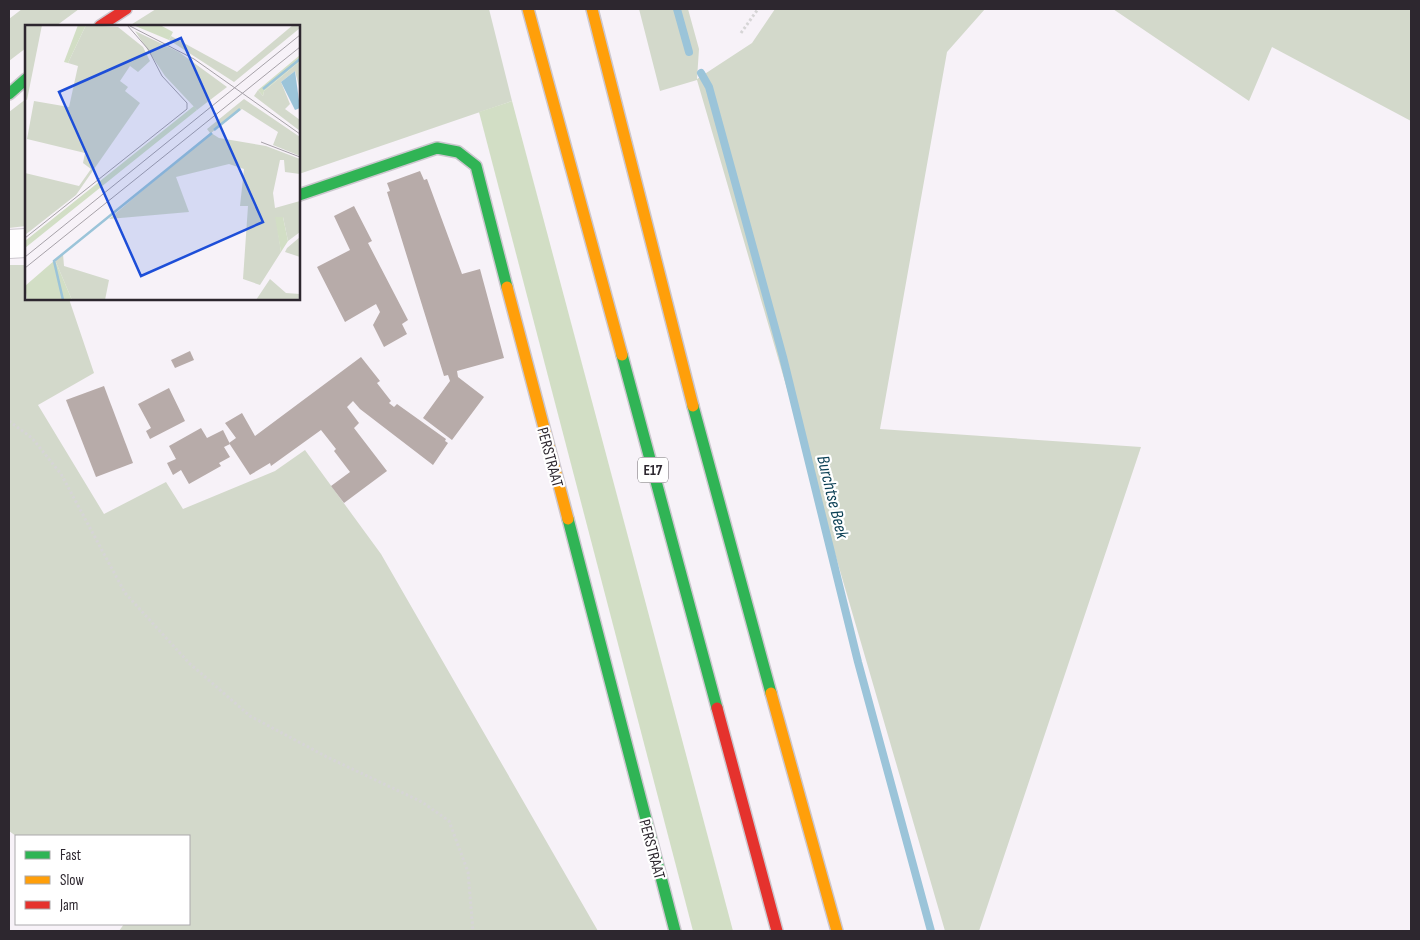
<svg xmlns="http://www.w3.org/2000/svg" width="1420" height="940" font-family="'Sofia Sans Condensed',sans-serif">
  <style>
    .green { fill: #d3d9cb }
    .forest { fill: #d2dec5 }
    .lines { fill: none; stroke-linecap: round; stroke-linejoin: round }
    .stream { stroke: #9bc4d9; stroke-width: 8 }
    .building { fill: #b7aba9 }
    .street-casing { stroke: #ccc7ce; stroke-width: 30 }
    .fast-casing { stroke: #ccc7ce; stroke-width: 14 }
    .slow-casing { stroke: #ccc7ce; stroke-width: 14 }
    .jam-casing { stroke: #ccc7ce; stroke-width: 14 }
    .path { stroke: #d6d5d6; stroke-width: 3; stroke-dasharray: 2.5 2.5; stroke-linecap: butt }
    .street { stroke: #fefdfe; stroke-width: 28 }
    .fast { stroke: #30b455; stroke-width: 11 }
    .slow { stroke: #ff9f0a; stroke-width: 11 }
    .jam { stroke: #e5322d; stroke-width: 11 }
    .labels { text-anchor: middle; stroke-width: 4.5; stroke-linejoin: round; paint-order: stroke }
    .shield { fill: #fff; stroke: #6c686d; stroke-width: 1 }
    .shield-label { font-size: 15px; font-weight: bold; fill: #2d272f }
    .street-label { font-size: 16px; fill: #2d272f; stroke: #fff }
    .water-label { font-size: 18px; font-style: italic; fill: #0a3f54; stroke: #fff }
    .inset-river { fill: none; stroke: #9bc4d9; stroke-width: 2.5 }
    .inset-road { fill: none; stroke: #a6a1a8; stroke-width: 1 }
    .view { fill: #1d4ed8; fill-opacity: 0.15; stroke: #1d4ed8; stroke-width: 2.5 }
    .inset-edge { fill: none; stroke: #2d272f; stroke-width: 2.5 }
  </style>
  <rect width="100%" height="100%" fill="#f7f2f8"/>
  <g class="green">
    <polygon points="22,9 79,9 56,26 26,26 26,48 9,61 9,19"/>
    <polygon points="156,9 489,9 512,101 299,174 299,26 129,26"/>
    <polygon points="639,9 688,9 699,49 697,79 752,43 775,9 985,9 947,52 880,429 1141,447 979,931 945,931 697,80 660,91"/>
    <polygon points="1113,9 1411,9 1411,121 1272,47 1249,101"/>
    <polygon points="26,99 26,226 9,228 9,112"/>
    <polygon points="9,265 26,265 26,299 69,299 94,373 38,405 104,514 166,482 183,509 275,471 305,450 381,554 598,931 119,931 124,924 189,924 189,836 16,836 9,831"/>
  </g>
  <polygon class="forest" points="512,101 733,931 693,931 479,112"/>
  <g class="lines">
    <g class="stream">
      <polyline points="677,9 689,52"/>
      <polyline points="701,73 709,87 783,357 858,662 931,931"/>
    </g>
  </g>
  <g class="building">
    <polygon points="420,171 424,180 427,179 462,274 480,269 504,358 457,371 458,377 484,397 452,440 423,418 450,381 448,375 444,376 387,192 390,191 387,183"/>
    <polygon points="354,206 372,241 368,243 408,320 402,324 407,334 384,347 373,325 380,312 376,304 345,322 317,267 350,250 334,216"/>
    <polygon points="190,351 194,360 175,368 171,360"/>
    <polygon points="361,357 380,381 377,383 391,401 389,403 394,407 397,404 446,439 445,441 448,443 433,465 360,409 353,401 347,407 359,423 354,428 387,471 344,503 331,486 350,472 334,451 336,449 321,430 271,466 270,463 250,475 229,443 236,438 225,423 242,413 255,436"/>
    <polygon points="104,386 133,463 96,477 66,400"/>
    <polygon points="169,388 185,421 150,439 146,431 151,428 138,404"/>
    <polygon points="201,428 207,438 223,430 230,444 224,447 230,457 219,463 221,466 189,484 181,470 173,475 167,463 176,459 169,446"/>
  </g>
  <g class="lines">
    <defs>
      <polyline id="street" points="9,244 26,243"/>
      <g id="fast">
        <polyline points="9,94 26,79"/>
        <polyline points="299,195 437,148 458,152 476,166 507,287"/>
        <polyline points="622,355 717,708"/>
        <polyline points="693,406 771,693"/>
        <polyline points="568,519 675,931"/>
      </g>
      <g id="slow">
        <polyline points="528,9 622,355"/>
        <polyline points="592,9 693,406"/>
        <polyline points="507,287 568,519"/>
        <polyline points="771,693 837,931"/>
      </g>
      <g id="jam">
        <polyline points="100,26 126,9"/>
        <polyline points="717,708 777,931"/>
      </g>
    </defs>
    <use href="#street" class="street-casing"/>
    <use href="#fast" class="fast-casing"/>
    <use href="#slow" class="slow-casing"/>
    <use href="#jam" class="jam-casing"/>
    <g class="path">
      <polyline points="741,33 758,9"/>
      <polyline points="9,421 32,438 61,474 125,593 189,663 250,716 327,757 422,802 449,821 468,872 473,931"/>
    </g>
    <use href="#street" class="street"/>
    <use href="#fast" class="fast"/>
    <use href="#slow" class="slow"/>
    <use href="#jam" class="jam"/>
  </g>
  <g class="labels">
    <rect class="shield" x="638" y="457.5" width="30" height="25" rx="4"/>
    <g class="shield-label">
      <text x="653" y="475">E17</text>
    </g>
    <g class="street-label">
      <text transform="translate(551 457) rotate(75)" y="6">PERSTRAAT</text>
      <text transform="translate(653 849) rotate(75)" y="6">PERSTRAAT</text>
    </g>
    <g class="water-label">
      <text transform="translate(833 497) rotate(76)" y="6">Burchtse Beek</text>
    </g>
  </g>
  <g transform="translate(25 25)">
    <rect width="275" height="275" fill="#f7f2f8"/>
    <path d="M 0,0 L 17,0 L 2,75 L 0,74 ZM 61,0 L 93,2 L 118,22 L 125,36 L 113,47 L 105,41 L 95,56 L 103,62 L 100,66 L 115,78 L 51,170 L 0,210 L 0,148 L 54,161 L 66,144 L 58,138 L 60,128 L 2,114 L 9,76 L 44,82 L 53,41 L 43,38 ZM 268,0 L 275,0 L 275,3 L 209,57 L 144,15 L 146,11 L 212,47 ZM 110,6 L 154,27 L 202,62 L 172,85 L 140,51 ZM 275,36 L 275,66 L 270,46 L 256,57 L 265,79 L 260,84 L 275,95 L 275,106 L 229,71 L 233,65 L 238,71 L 239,66 ZM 219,74 L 275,112 L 275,131 L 248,120 L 253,107 L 217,84 L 186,108 L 194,113 L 241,121 L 275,134 L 275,149 L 260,147 L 259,135 L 255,135 L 248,168 L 250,183 L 275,176 L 275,207 L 263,216 L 258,192 L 251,192 L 256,227 L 235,260 L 218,254 L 223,181 L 215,181 L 219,144 L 204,139 L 151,152 L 164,187 L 84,194 L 185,108 L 182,104 ZM 275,212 L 275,232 L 260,227 L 262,223 ZM 38,229 L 39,241 L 84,255 L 80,275 L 47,275 L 30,235 ZM 245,254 L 261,268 L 275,269 L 275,275 L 231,275 Z" fill="#d3d9cb"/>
    <path d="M 53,0 L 61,0 L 43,38 L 39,37 ZM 108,0 L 135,0 L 148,7 L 144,15 ZM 275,30 L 275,36 L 239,66 L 238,71 L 233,65 ZM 169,81 L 172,85 L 0,223 L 0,216 ZM 250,192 L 258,192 L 263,216 L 256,227 ZM 30,235 L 47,275 L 2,275 L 0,261 Z" fill="#d2dec5"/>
    <path d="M 270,46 L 275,83 L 270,85 L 256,57 Z" fill="#9bc4d9"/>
    <path class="inset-river" d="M 238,64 L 275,34M 189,105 L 215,84M 38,275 L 29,236 L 187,108"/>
    <path class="inset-road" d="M 103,0 L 169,34 L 275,109M 236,117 L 275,132M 0,213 L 162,84 L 162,78 L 137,51 L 123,24 L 102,0M 0,232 L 275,10M 0,243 L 275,22"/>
    <path class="view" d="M 156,13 L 238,197 L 116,251 L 34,67 Z"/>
    <rect width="275" height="275" class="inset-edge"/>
  </g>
  <rect width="1420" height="940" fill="none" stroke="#2d272f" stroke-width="20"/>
  <rect x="15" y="835" width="175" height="90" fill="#ffffff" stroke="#aba9ac"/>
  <rect x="25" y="851" width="25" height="8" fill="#30b455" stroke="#aba9ac"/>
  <text x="60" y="860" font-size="15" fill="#2d272f">Fast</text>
  <rect x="25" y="876" width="25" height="8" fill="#ff9f0a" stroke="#aba9ac"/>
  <text x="60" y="885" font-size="15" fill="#2d272f">Slow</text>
  <rect x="25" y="901" width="25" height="8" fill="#e5322d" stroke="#aba9ac"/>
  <text x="60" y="910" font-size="15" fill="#2d272f">Jam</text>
</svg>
